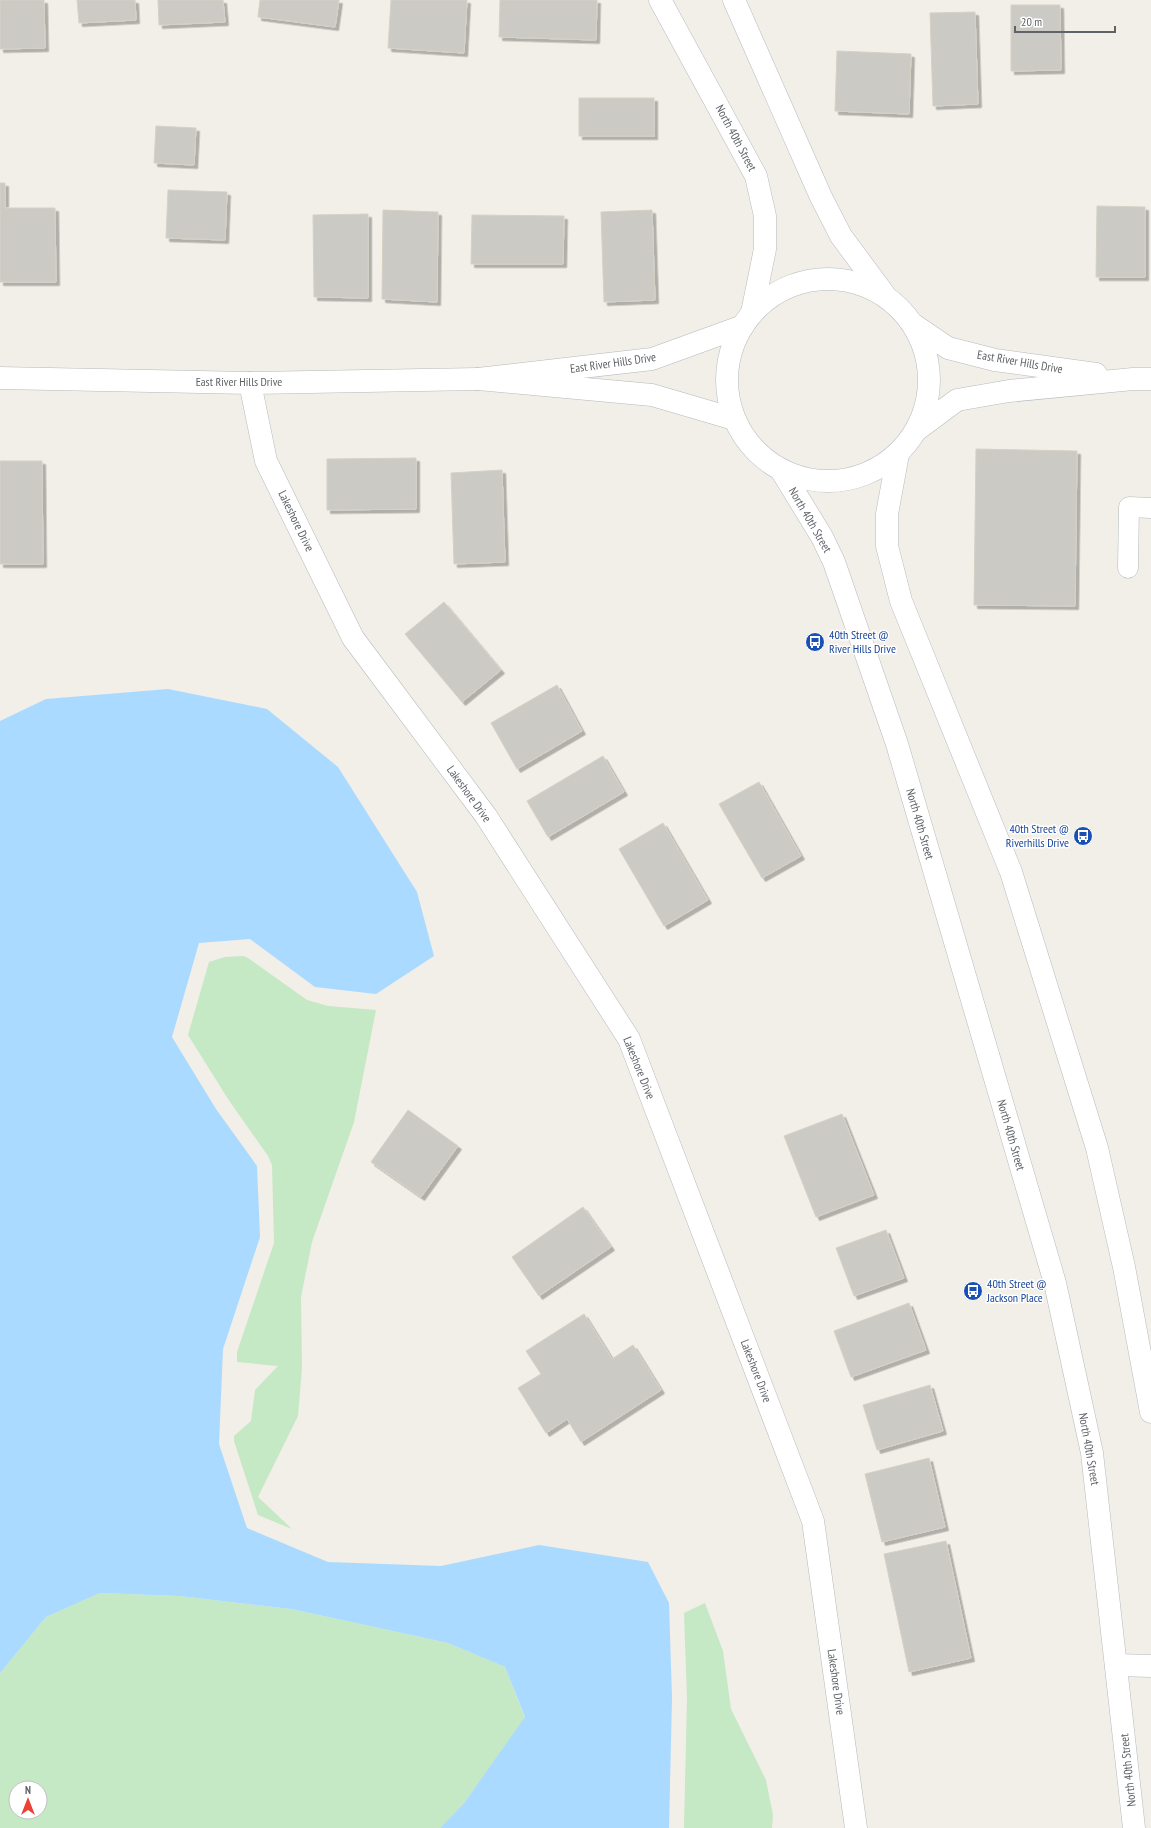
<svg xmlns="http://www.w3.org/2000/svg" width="1151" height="1828" font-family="'PT Sans Narrow',sans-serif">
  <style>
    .green { fill: #c5e8c5; fill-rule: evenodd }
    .water { fill: #aadaff }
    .building { fill: #cccac5; stroke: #d6d1c6; filter: url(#shadow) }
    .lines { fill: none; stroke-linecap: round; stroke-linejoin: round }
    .lane-casing { stroke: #b5b8bc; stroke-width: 21 }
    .street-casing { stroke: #b5b8bc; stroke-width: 23 }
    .secondary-casing { stroke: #b6babf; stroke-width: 23 }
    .lane { stroke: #fff; stroke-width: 20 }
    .street { stroke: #fff; stroke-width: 22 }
    .secondary { stroke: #fff; stroke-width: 22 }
    .labels { text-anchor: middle; stroke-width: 3; stroke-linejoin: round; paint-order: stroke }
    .street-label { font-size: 12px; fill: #5f6368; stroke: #fff }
    .transit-label { font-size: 12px; fill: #164399; stroke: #fff; text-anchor: start }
  </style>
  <defs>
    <filter id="shadow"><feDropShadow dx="3.5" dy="3.5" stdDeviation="0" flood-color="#0004"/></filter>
  </defs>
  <rect width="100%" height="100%" fill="#f1efe8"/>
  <g class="green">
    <polygon points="243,956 248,958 307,1000 328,1006 376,1010 354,1122 312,1242 301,1297 302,1368 298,1416 258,1497 292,1529 258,1515 234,1441 234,1436 251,1421 255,1390 278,1366 237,1362 237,1352 274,1243 272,1165 268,1156 228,1099 188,1035 209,962 225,957"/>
    <path d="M 100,1593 L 179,1596 L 291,1609 L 448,1643 L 505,1667 L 525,1718 L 464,1803 L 440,1828 L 0,1828 L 0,1673 L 46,1617 ZM 16,1788 L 40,1788 L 40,1812 L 16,1812 Z"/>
    <polygon points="705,1603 723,1651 731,1709 766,1780 773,1815 772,1828 684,1828 687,1698 684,1613"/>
  </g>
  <polygon class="water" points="168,689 267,709 338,767 417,892 434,956 376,994 315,987 250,939 199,943 172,1037 216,1109 257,1166 260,1237 223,1349 219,1444 247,1528 328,1562 441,1566 539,1545 648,1562 669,1603 672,1698 669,1828 440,1828 464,1803 525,1717 505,1667 448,1643 291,1609 179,1596 100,1593 46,1617 0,1673 0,721 46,699"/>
  <g class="building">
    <polygon points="0,0 44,0 45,48 0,49"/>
    <polygon points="77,0 135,0 136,20 79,23"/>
    <polygon points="158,0 223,0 225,22 159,25"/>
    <polygon points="260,0 339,0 335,27 258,17"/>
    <polygon points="391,0 467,0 464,53 388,48"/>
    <polygon points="500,0 597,0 596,40 499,37"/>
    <polygon points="1011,5 1060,5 1061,70 1011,71"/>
    <polygon points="975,12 978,104 933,106 930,13"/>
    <polygon points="837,51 911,54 909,114 835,111"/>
    <rect x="579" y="98" width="75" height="38"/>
    <polygon points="156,126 196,128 194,165 154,163"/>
    <polygon points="0,183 5,183 5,208 55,208 56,282 0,282"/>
    <polygon points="168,190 227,192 225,240 166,238"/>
    <polygon points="1097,206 1145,207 1145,277 1096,277"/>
    <polygon points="383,210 438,212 437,302 382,299"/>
    <polygon points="652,210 655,300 604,302 601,212"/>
    <polygon points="368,214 368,298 314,297 313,215"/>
    <polygon points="472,215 564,216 563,264 471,264"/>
    <polygon points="976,449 1077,451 1075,606 974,605"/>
    <polygon points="416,458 416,509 327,510 327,459"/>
    <polygon points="0,461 42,461 43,564 0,564"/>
    <polygon points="502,470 505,562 454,564 451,473"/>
    <polygon points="444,602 501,670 462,702 405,634"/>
    <polygon points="557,685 582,731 517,769 491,723"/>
    <polygon points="603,756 624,792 548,837 527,801"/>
    <polygon points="759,782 801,856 762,878 719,804"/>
    <polygon points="663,823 708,900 664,926 619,849"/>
    <polygon points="408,1110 458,1146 421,1197 371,1162"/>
    <polygon points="842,1114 874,1195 816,1217 784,1136"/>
    <polygon points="583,1207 611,1247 539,1296 512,1257"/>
    <polygon points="886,1230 904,1278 854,1296 836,1248"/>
    <polygon points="909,1303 926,1350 851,1377 834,1331"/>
    <polygon points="584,1314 612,1359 633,1345 661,1390 581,1442 567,1419 546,1433 518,1388 541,1374 526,1351"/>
    <polygon points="930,1385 943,1431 877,1450 863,1405"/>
    <polygon points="929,1458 945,1527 882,1542 865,1474"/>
    <polygon points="946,1541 971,1658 909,1672 884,1554"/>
  </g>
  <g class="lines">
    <defs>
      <polyline id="lane" points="1128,568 1129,507 1151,508"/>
      <g id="street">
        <polyline points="0,378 250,383 478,379"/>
        <polyline points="250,383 266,461 353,638 486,816 629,1039 813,1521 856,1828"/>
        <polyline points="734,419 652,395 478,379 652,359 743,326"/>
        <polyline points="1116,1665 1151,1666"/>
      </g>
      <g id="secondary">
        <polyline points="660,0 756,176 765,216 765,249 752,313"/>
        <polyline points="734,0 821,197 841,236 884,294"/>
        <circle cx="828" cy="380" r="101"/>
        <polyline points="914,325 948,348 995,360 1096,374"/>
        <polyline points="918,429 957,400 1009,391 1133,379 1151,379"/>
        <polyline points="898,454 887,514 887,546 901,601 1011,872 1097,1148 1124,1267 1151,1412"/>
        <polyline points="781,470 822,537 834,562 897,744 1055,1283 1092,1453 1134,1828"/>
      </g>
    </defs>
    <use href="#lane" class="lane-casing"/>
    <use href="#street" class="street-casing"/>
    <use href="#secondary" class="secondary-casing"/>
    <use href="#lane" class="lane"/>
    <use href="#street" class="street"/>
    <use href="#secondary" class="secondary"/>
  </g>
  <defs>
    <symbol id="bus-disc" viewBox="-11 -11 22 22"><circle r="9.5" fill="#1a4fb4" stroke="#fff"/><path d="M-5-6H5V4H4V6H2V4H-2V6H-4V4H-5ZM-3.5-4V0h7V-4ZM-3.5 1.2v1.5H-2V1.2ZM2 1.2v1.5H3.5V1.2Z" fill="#fff"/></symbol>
  </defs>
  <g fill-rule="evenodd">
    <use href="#bus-disc" x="804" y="631" width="22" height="22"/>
    <use href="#bus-disc" x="1072" y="825" width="22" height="22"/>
    <use href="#bus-disc" x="962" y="1280" width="22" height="22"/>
  </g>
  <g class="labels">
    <g class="street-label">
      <text transform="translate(736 138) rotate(62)" y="4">North 40th Street</text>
      <text transform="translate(1020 362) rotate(10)" y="4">East River Hills Drive</text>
      <text transform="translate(613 363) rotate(-8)" y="4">East River Hills Drive</text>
      <text x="239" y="386">East River Hills Drive</text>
      <text transform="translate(810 520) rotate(60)" y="4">North 40th Street</text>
      <text transform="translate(296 521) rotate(64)" y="4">Lakeshore Drive</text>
      <text transform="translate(469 794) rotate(54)" y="4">Lakeshore Drive</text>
      <text transform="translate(920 824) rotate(74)" y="4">North 40th Street</text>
      <text transform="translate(639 1068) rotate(68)" y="4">Lakeshore Drive</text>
      <text transform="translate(1011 1135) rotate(74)" y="4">North 40th Street</text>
      <text transform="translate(756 1371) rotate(69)" y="4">Lakeshore Drive</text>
      <text transform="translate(1089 1449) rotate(80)" y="4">North 40th Street</text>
      <text transform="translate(836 1682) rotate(82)" y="4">Lakeshore Drive</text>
      <text transform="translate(1128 1770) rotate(-96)" y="4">North 40th Street</text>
    </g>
    <g class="transit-label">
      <text x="829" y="639">40th Street @<tspan x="829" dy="14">River Hills Drive</tspan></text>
      <text x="1069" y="833" text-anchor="end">40th Street @<tspan x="1069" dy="14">Riverhills Drive</tspan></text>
      <text x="987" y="1288">40th Street @<tspan x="987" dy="14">Jackson Place</tspan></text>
    </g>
  </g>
  <g transform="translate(28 1800)"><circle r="19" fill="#ffffff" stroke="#bfc1c3"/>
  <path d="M0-3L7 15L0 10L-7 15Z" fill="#ea4335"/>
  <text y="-6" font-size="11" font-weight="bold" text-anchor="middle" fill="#5f6368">N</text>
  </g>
  <path d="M1015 26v6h100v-6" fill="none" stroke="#5f6368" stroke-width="2"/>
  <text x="1021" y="26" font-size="12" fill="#5f6368" stroke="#ffffff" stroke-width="3" paint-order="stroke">20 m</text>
</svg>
